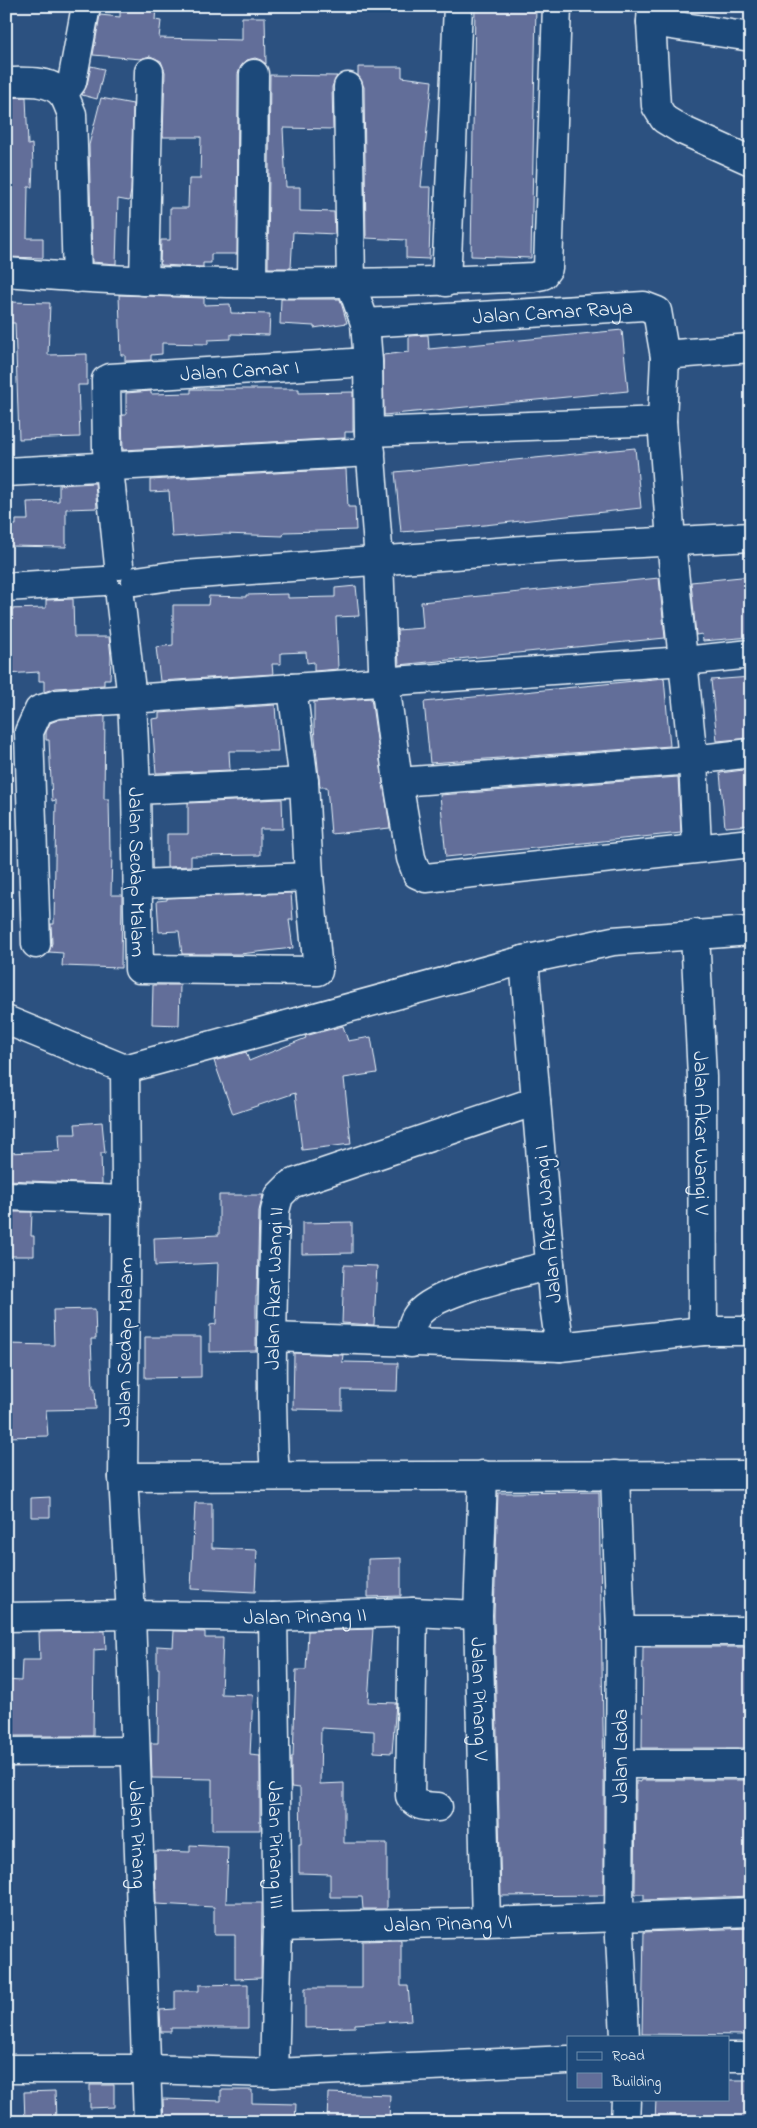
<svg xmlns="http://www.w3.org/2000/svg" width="757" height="2128" font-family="'Indie Flower',sans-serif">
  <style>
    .building { fill: #626e99; stroke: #e8f1f8 }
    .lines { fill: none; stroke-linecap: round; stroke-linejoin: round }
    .street-casing { stroke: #e8f1f8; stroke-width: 31 }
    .street { stroke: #1f4a7a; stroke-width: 28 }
    .labels { text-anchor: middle; stroke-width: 4; stroke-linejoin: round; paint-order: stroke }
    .street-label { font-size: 21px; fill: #e8f1f8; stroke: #1f4a7a }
  </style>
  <rect width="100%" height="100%" fill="#2c5180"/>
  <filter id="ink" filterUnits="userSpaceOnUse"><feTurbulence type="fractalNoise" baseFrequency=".02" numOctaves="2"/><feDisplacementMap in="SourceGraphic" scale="10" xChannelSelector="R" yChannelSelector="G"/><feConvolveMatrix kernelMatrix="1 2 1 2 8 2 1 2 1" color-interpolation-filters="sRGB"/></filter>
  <g filter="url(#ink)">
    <g class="building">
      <polygon points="120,6 156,6 155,20 161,21 159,38 242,40 242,17 265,17 266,64 261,60 255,58 247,60 241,66 238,74 237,254 211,254 211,263 203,263 203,267 160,265 161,240 170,240 170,208 188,208 189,179 200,179 201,137 163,137 165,72 161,61 150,56 141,59 93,55 100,15 120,17"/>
      <polygon points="475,6 536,6 531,258 471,256"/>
      <polygon points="91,66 104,69 97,99 82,95 87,85"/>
      <polygon points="358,67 402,67 402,77 432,81 421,187 431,187 429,259 406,258 406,240 366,238 364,87 358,76"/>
      <polygon points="270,75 337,76 332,87 333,129 283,128 286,187 300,187 300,211 334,212 335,234 293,232 291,268 268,268"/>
      <polygon points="26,97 28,145 32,144 33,165 32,187 28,187 27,238 43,238 43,258 6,257 6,98"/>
      <polygon points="101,98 133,104 131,191 129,201 118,199 116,264 92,262 89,145"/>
      <polygon points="119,295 204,298 204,305 230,304 231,313 270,314 269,335 231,334 231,339 208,340 208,344 162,343 162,354 151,355 151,360 125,361 125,355 121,355"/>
      <polygon points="281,299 340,299 347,323 314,328 314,326 280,324"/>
      <polygon points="9,302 50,303 48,355 87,354 87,385 78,385 80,437 19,439 15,323 8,323"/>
      <polygon points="622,330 628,391 384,415 383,355 409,352 409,336 428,335 429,349"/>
      <polygon points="191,389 299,389 299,393 353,392 353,432 345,432 345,438 123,450 122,415 126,415 126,393 151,391 151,394 191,393"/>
      <polygon points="635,448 641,508 466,527 401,532 395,472"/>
      <polygon points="346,469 348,507 355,507 356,530 284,532 283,536 223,534 172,537 169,491 150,492 150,480"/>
      <polygon points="95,483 97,508 66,509 66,547 6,546 6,525 16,525 16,520 28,520 27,502 59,501 59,485"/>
      <polygon points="751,576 751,637 703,641 702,634 696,635 691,582"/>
      <polygon points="659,578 665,638 399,665 397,630 423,628 421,602"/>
      <polygon points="356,586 359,616 336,617 338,669 314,671 314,662 307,663 306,652 281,653 281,664 272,664 273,674 160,681 156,647 173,645 173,605 208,605 209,596 246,597 246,595 288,594 288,598 335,597 335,588"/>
      <polygon points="73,599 74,637 109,637 111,657 110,679 104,679 104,685 56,688 44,692 44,681 39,681 39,672 6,674 6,609 46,608 46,600"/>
      <polygon points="751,677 751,738 717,741 711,680"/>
      <polygon points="664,678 670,746 430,763 424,702"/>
      <polygon points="371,698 390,828 331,834 327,787 320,787 314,728 314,702"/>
      <polygon points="275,705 278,751 229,751 230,770 156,773 152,719 159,718 159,713"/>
      <polygon points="105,716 104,799 109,799 110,850 112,851 111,895 122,895 121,968 62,966 63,953 49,952 52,943 51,924 54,924 56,800 52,801 49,740 46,740 46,732 50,723 60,719"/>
      <polygon points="751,769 751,825 725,827 720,773"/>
      <polygon points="678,777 681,833 446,857 440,795"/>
      <polygon points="282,799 283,829 260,829 260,855 191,856 191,866 167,867 167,834 188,834 188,803"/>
      <polygon points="291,893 293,920 289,920 293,948 240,954 182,954 179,931 159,932 157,901 167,900 167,898"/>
      <polygon points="153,985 180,985 179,1025 152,1024"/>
      <polygon points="343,1026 348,1041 371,1037 377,1073 344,1078 351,1144 302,1150 295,1093 233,1114 214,1061 246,1052 249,1061 306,1038 305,1036"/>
      <polygon points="102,1122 105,1153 101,1153 102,1184 6,1180 6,1153 60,1151 59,1134 76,1134 75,1124"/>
      <polygon points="219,1195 263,1195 259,1211 257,1296 256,1296 256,1351 210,1352 210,1325 216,1324 218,1263 155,1266 154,1238 219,1235"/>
      <polygon points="11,1212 32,1212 31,1236 34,1236 34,1256 6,1256 6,1236 10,1236"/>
      <polygon points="352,1222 352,1253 302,1254 302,1223"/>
      <polygon points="344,1265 377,1266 374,1325 342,1323"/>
      <polygon points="95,1309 96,1339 91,1339 93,1388 95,1388 96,1409 46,1410 48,1436 6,1437 6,1344 54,1345 53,1310"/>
      <polygon points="145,1337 201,1337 201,1377 145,1378"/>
      <polygon points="294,1353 343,1355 342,1362 398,1363 397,1391 342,1390 342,1410 293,1409"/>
      <polygon points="599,1492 604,1781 604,1895 501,1896 494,1615 498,1493"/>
      <polygon points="50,1497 50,1517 31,1517 31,1498"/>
      <polygon points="195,1503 212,1503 212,1548 257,1550 255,1592 191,1589"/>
      <polygon points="401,1558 401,1596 368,1597 368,1559"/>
      <polygon points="373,1629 368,1702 396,1703 392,1753 374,1752 374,1731 321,1728 320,1784 344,1783 344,1843 387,1843 387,1909 363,1909 362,1897 330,1897 330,1874 299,1873 299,1844 301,1844 300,1788 291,1787 291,1757 293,1757 296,1670 306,1670 308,1631"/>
      <polygon points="105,1631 106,1649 94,1650 93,1736 14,1736 14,1731 6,1731 6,1680 21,1681 22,1660 40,1660 39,1632"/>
      <polygon points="174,1631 205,1632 205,1638 223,1638 221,1694 253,1695 250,1755 260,1756 260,1830 212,1830 212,1779 152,1778 151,1743 158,1743 159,1668 157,1668 157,1646 173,1647"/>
      <polygon points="643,1647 751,1647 751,1748 642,1748"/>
      <polygon points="641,1780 751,1780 751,1896 644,1900 644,1894 635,1894 636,1781 641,1782"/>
      <polygon points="190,1845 228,1847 226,1903 262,1903 261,1978 235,1979 235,1935 214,1935 214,1907 156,1904 155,1851 190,1852"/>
      <polygon points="751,1928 751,2035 642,2034 644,1932"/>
      <polygon points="401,1940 401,1986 408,1986 411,2020 355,2024 355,2027 305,2028 305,1988 362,1988 362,1941"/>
      <polygon points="248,1984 248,2028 171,2028 171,2032 161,2032 160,2010 175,2009 175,1991 199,1991 199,1985"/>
      <polygon points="728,2080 751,2080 751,2122 655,2122 656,2099 728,2099"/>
      <polygon points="90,2085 114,2085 114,2107 90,2108"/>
      <polygon points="221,2090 252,2090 252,2103 296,2104 295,2122 164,2122 163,2099 221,2101"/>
      <polygon points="55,2091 56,2122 25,2122 24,2092"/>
      <polygon points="328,2093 390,2095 389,2122 327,2122"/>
    </g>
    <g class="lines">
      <defs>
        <g id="street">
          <polyline points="652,6 651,22 751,37"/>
          <polyline points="651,22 656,106 664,119 682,130 751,161"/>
          <path d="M 6,82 C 24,82 51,79 63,95 C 67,100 69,108 72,114 L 77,278"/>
          <polyline points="348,87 351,284 365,323 368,362 369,432 379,560 383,667 398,782 411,858 417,874 426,878 751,843"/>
          <polyline points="63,94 72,82 86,6"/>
          <path d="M 6,272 C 181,287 358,286 533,277 L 543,275 L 548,268 L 557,6"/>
          <polyline points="144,281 149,72"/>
          <polyline points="446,282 458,6"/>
          <polyline points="252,283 254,74"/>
          <path id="s1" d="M 365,323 L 644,306 L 657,311 L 665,357 L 662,421 L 671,541 L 693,760 L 697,848"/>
          <polyline points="665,357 676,354 751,348"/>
          <polyline points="369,432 662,421"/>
          <polyline points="6,472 371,452"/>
          <path id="s2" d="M 119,565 L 107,449 L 106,380 L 110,378 L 368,362"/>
          <polyline points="136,581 171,576 549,548 751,537"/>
          <polyline points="6,587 104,581"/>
          <path id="s3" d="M 120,597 L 132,699 L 136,790 L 139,969 L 318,971 L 309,877 L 304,782 L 292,688 L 684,661 L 751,654"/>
          <polyline points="398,782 693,760 751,753"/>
          <polyline points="136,790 304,782"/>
          <polyline points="138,884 309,877"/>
          <path id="s4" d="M 695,934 L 702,1077 L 703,1331"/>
          <polyline points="36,944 29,732 39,710 57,704 292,688"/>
          <polyline points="6,1020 125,1069 524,960"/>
          <path id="s5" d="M 125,1069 L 126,1188 L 123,1477 L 131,1615 L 148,2122"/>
          <polyline points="6,1196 126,1200"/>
          <polyline points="272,1337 560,1347 703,1331 751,1331"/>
          <path d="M 411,1343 C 411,1334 411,1325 416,1317 C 431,1291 520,1274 550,1265"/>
          <polyline points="560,1347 553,1298 524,960 613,941 751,931"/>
          <path id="s6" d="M 483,1475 L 478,1615 L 486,1922"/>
          <polyline points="615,1475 621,1631 619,1917 625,2037"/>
          <path id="s7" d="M 275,1476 C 269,1388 273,1299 275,1211 L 279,1196 L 291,1184 L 536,1101"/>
          <polyline points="123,1477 751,1475"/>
          <path d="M 413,1612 L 410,1796 C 416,1807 426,1806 438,1807"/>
          <path id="s8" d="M 6,1617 L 131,1615 L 273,1617 L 413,1612 L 478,1615"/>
          <path id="s9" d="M 273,1617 L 278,1927 L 274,2073"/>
          <polyline points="621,1631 751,1631"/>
          <polyline points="6,1752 135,1751"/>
          <polyline points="620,1764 751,1764"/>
          <path id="s10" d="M 278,1927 L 486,1922 L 751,1912"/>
          <polyline points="728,2057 751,2057"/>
          <polyline points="6,2069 147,2069 274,2073 568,2060"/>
          <polyline points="625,2122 626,2099"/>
        </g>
      </defs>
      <use href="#street" class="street-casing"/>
      <use href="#street" class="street"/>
    </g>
  </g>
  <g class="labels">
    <g class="street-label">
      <text dy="7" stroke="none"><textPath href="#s1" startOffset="188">Jalan Camar Raya</textPath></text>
      <text dy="7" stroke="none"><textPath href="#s2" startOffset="320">Jalan Camar I</textPath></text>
      <text dy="7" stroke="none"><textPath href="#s3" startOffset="276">Jalan Sedap Malam</textPath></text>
      <text dy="7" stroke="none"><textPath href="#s4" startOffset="199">Jalan Akar Wangi V</textPath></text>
      <text transform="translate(547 1224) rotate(-95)" y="7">Jalan Akar Wangi I</text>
      <text dy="7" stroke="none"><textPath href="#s7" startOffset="188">Jalan Akar Wangi II</textPath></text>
      <text transform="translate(124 1342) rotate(-89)" y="7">Jalan Sedap Malam</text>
      <text dy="7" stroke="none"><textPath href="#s8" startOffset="299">Jalan Pinang II</textPath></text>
      <text dy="7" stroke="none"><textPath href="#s6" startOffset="224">Jalan Pinang V</textPath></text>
      <text transform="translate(620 1756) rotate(-90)" y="7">Jalan Lada</text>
      <text dy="7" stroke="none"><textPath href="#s5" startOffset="766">Jalan Pinang</textPath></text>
      <text dy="7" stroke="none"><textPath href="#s9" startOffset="228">Jalan Pinang III</textPath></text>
      <text dy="7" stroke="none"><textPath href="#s10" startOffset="170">Jalan Pinang VI</textPath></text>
    </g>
  </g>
  <rect width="757" height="2128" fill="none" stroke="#1f4a7a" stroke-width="25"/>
  <rect x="12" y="12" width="732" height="2103" fill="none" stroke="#e8f1f8" stroke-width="2" filter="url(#ink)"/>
  <rect x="567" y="2036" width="162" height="65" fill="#1f4a7a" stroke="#6f8dac"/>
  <rect x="577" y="2052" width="25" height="8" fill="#1f4a7a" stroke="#6f8dac"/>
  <text x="612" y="2060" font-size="15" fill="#e8f1f8">Road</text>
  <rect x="577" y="2073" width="25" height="15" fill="#626e99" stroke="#6f8dac"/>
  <text x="612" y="2086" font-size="15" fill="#e8f1f8">Building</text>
</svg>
